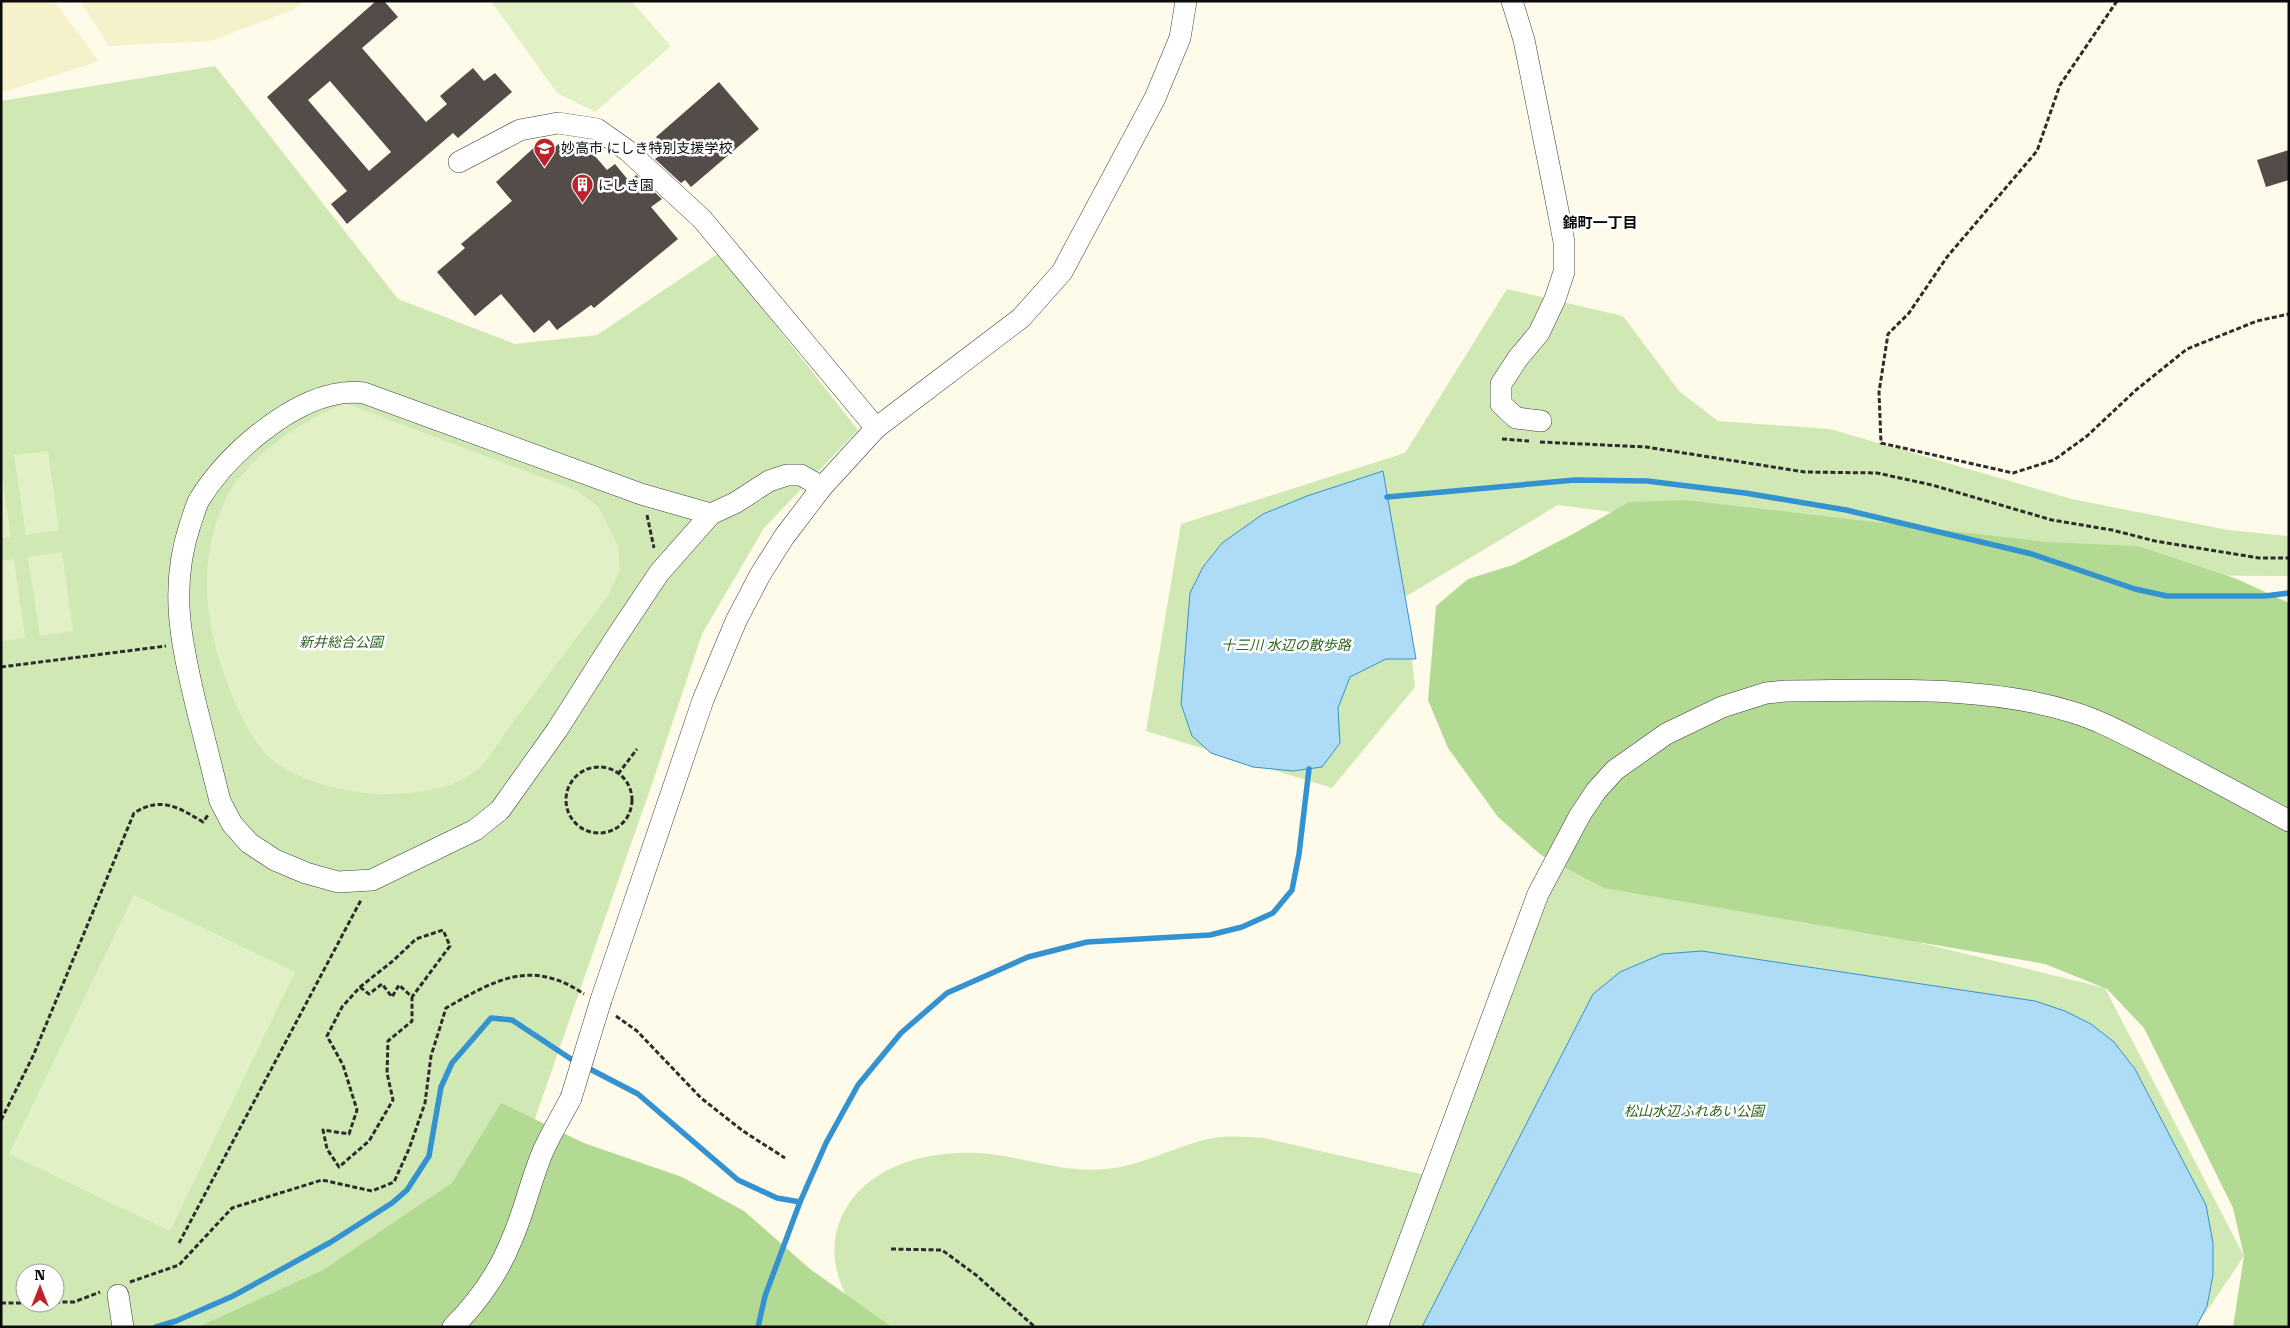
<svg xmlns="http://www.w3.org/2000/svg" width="2290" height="1328" font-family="'Roboto Serif','Noto Sans JP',serif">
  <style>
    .farmland { fill: #f5f1ca }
    .green { fill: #d0e9b4; fill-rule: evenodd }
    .forest { fill: #b3da93 }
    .pitch { fill: #e2f0c5 }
    .water { fill: #aedcf7; stroke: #3392cf }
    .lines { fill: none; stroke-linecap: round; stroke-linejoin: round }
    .stream { stroke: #3392cf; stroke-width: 5.5 }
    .building { fill: #544c48; fill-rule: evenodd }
    .minor-casing { stroke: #3e3e3e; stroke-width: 22 }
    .path { stroke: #2d2d2d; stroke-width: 3; stroke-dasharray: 5 2.5; stroke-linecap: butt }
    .minor { stroke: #fff; stroke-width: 21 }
    .minor-bridge-casing { stroke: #3e3e3e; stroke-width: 22; stroke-linecap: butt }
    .minor-bridge { stroke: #fff; stroke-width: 21 }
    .labels { text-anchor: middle; stroke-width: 5; stroke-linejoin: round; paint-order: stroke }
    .poi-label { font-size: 14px; fill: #0b0b0b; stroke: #fff; text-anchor: start }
    .park-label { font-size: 14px; font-style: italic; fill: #2b631b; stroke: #fff }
    .neighbourhood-label { font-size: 15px; font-weight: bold; fill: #0b0b0b; stroke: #fff }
  </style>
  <rect width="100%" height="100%" fill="#fffbea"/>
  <g class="farmland">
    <polygon points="1,1 54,1 99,61 1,93"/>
    <polygon points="80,1 305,1 293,10 211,41 109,46"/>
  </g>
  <g class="green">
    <path d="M 215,66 L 398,299 L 515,344 L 597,335 L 719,253 L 858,430 L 764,528 L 702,634 L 652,784 L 525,1147 L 443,1327 L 1,1327 L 1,101 ZM 25,1273 L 55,1273 L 55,1303 L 25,1303 Z"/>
    <polygon points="1507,289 1623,316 1679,391 1718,421 1830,429 2072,499 2228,530 2289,536 2289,576 2094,575 1558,505 1405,597 1415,687 1332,788 1146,731 1181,524 1405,453"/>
    <path d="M 1558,854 L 2105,988 L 2244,1256 L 2196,1327 L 866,1327 C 842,1296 824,1257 841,1218 C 865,1163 935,1148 990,1154 C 1031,1159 1065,1173 1106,1169 C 1142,1166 1173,1147 1208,1139 C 1226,1135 1246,1137 1264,1138 L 1434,1177 Z"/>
  </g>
  <g class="forest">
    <polygon points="1685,500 2046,542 2138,546 2237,579 2289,603 2289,1327 2233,1327 2244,1256 2233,1208 2144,1028 2107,989 2045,964 1604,888 1541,855 1498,817 1448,748 1428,700 1436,606 1468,579 1513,565 1573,534 1629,502"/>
    <polygon points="501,1103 584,1143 682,1177 744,1211 810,1269 892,1327 198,1327 323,1270 452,1183"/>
  </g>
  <g class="pitch">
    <polygon points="491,1 631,1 671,46 595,112 557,93"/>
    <path d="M 345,403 L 576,490 L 598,506 L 618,546 L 620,570 L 608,596 C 575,639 543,682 511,725 C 502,737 487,763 476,771 C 453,788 422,793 394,794 C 357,796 298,783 270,758 C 256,745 247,727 239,711 C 210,649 193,572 222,508 C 225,502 227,494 231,489 C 261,447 299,423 345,403 Z"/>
    <polygon points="48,451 59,530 26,535 14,455"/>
    <polygon points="1,469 11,537 1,538"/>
    <polygon points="62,552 73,631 40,636 28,557"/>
    <polygon points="14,559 25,638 1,641 1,560"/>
    <polygon points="134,895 295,972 170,1231 9,1154"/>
  </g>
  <g class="water">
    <polygon points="1383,471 1416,659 1386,659 1350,677 1338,708 1340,743 1322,767 1293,771 1253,767 1211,753 1192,736 1181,704 1190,593 1203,567 1222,543 1263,514 1307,496"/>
    <polygon points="1702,951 2035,1001 2065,1011 2091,1024 2114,1042 2135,1069 2206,1205 2213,1243 2213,1275 2207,1306 2196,1327 1422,1327 1593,994 1620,972 1662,954"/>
  </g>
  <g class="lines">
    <g class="stream">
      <polyline points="1387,497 1575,480 1647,481 1745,493 1846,510 2032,554 2135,589 2167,596 2265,596 2289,593"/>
      <polyline points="586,1067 638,1094 738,1180 777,1198 800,1202"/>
      <polyline points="156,1327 176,1321 233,1296 331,1242 392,1203 407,1190 429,1156 441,1087 452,1063 491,1018 512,1020 577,1063"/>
      <polyline points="758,1327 765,1296 800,1202 826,1143 858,1085 901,1033 947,993 1028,957 1087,942 1210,935 1242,927 1273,913 1292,890 1299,854 1309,769"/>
    </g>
  </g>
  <g class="building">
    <path d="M 376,1 L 384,1 L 398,17 L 362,48 L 426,122 L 447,104 L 440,96 L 473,68 L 484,81 L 495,73 L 512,92 L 458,138 L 453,133 L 347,224 L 331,204 L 347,191 L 267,97 ZM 330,81 L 391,152 L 369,171 L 308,100 Z"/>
    <polygon points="719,82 759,129 691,187 685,180 681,183 655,159 667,150 656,137"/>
    <polygon points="562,141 570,151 582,141 607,170 615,164 629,181 636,175 662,199 651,207 678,239 594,308 591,305 557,330 549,320 534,333 501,294 475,316 437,272 465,248 461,244 512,201 496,182 538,144 547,154"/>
    <polygon points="2289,150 2289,180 2266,187 2257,160"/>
  </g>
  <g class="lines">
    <defs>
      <g id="minor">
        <polyline points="1512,1 1524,40 1555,195 1564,242 1564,272 1555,299 1539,333 1518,358 1501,384 1501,404 1516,418 1541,421"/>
        <polyline points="459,162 520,130 558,123 597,129 628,151 702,219 876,428"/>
        <path d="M 711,514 L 641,494 L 364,393 C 327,388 288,411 260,433 C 236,452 215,474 199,500 C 195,508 193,517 190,525 C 169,588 181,642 196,705 C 204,737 212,769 220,801 L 232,824 L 249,843 L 275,860 L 306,873 L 338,882 L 372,880 L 475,830 L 500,810 L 557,730 L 615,639 L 659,573 L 711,514 L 735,503 L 769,481 L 787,475 L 801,475 L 822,487"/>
        <polyline points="601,1000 703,700 736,621 760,575 784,537 822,487 876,428 1021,318 1062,272 1155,98 1180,38 1186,1"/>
        <polyline points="118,1295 123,1327"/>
        <path d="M 453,1327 C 478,1302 499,1272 512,1239 C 525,1210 531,1178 544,1149 C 552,1132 562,1115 571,1098"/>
        <path d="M 1377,1327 L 1538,894 L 1580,815 L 1596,791 L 1615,770 L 1666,734 L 1722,707 L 1766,693 L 1786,691 C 1879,691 1982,684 2072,712 C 2102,721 2130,737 2158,751 C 2202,774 2245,797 2289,821"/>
      </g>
    </defs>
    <use href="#minor" class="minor-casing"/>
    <g class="path">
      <polyline points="2117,1 2060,85 2037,151 1947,257 1909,313 1888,334 1879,392 1881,443 2013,473 2054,460 2087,436 2136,390 2187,349 2257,321 2289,314"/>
      <polyline points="1502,439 1529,441"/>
      <polyline points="1540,442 1646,447 1805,472 1877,473 1932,485 2052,520 2112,530 2155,541 2259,558 2289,558"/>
      <polyline points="647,515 654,548"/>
      <polyline points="1,667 166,646"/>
      <circle cx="599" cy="800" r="33"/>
      <polyline points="618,774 637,749"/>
      <polyline points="360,987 369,994 382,984 392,997 399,985 412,997 412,1021 388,1041 387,1073 393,1100 369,1141 339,1167 327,1149 323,1130 349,1134 357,1110 343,1065 327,1036 342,1007 360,987 394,960 416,939 443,930 450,946 412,997"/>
      <polyline points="616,1016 637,1031 701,1098 743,1131 785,1158"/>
      <path d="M 1,1120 L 33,1056 L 134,813 C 161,796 178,807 203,822 L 208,815"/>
      <polyline points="179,1243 361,900"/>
      <polyline points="891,1249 942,1250 976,1275 1035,1327"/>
      <path d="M 130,1282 L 179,1265 L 232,1208 L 322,1180 L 372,1191 L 394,1182 L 409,1149 L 425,1103 L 431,1056 L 446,1008 C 495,980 531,958 584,994"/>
      <polyline points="55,1302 74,1302 100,1292"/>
      <polyline points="1,1303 25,1303"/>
    </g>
    <use href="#minor" class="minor"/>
    <defs>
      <polyline id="minor-bridge" points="571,1098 601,1000"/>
    </defs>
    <use href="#minor-bridge" class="minor-bridge-casing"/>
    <use href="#minor-bridge" class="minor-bridge"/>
  </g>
  <defs>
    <symbol id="school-pin" viewBox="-11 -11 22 30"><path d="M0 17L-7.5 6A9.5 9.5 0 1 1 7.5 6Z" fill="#bd222a" stroke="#fff"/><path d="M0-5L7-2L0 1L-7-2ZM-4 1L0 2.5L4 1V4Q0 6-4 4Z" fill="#fff"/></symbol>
    <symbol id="building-pin" viewBox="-11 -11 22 30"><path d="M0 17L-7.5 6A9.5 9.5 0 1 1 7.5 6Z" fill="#bd222a" stroke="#fff"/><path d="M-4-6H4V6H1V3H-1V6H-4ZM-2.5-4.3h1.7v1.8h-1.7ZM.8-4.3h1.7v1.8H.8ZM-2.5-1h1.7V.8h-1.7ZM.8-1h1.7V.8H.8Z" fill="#fff"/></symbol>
  </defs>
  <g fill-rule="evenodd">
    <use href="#school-pin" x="532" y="136" width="25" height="34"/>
    <use href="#building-pin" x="570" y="172" width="25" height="34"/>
  </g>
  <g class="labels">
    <g class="poi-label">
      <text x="561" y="153">妙高市 にしき特別支援学校</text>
      <text x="598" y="190">にしき園</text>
    </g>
    <g class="park-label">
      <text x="341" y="647">新井総合公園</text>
      <text x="1286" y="650">十三川 水辺の散歩路</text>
      <text x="1694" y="1116">松山水辺ふれあい公園</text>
    </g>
    <g class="neighbourhood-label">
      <text x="1600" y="228">錦町一丁目</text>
    </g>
  </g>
  <rect width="2290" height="1328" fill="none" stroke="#0b0b0b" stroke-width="5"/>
  <g transform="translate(40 1288)"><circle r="24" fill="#ffffff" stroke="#9d9d9d"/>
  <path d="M0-4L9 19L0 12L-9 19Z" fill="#bd222a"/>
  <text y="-8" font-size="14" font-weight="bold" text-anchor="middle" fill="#0b0b0b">N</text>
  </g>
</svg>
